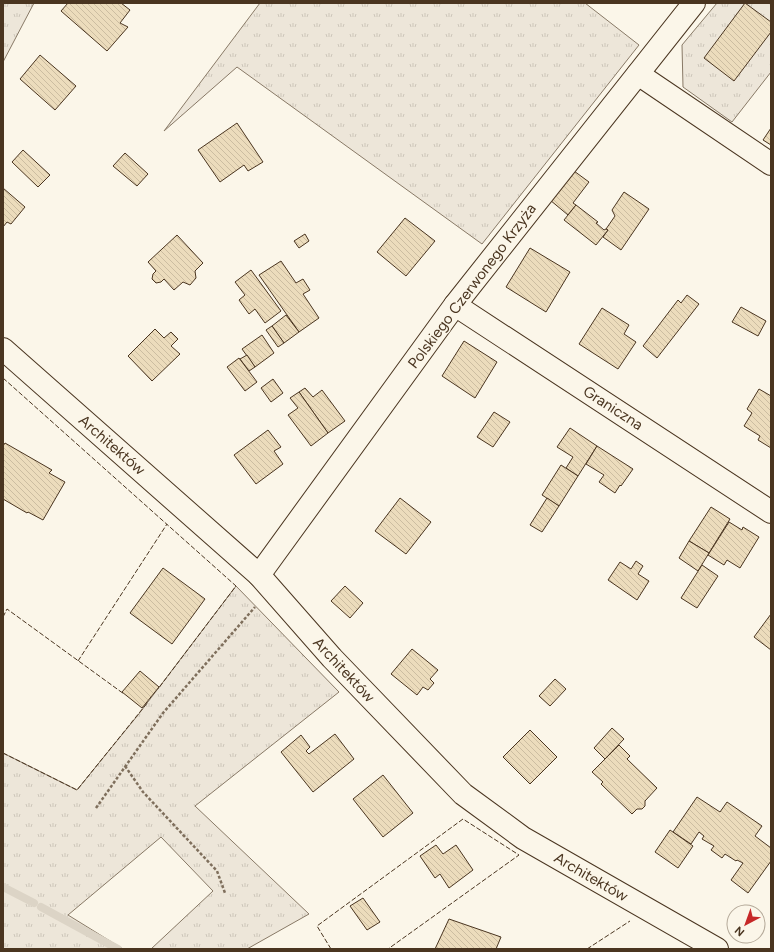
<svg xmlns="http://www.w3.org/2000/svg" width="774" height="952" font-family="Figtree,sans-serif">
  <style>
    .grass { fill: url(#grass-tufts); stroke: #887966 }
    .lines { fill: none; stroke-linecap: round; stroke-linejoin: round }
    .stream { stroke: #dcd4c6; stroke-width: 8 }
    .building { fill: url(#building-back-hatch); stroke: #4a3520 }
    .street-casing { stroke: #4a3520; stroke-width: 24 }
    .path { stroke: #7f6f5c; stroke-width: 2.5; stroke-dasharray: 3 2; stroke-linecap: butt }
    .street { stroke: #fbf6e9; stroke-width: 22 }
    .fence { stroke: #4a3520; stroke-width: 1; stroke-dasharray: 5 2; stroke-linecap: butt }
    .labels { text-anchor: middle; stroke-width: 3; stroke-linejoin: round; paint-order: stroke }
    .street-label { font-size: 15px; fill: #4a3520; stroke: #fbf6e9 }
  </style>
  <defs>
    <pattern id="grass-tufts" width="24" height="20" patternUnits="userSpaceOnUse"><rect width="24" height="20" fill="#ede6d9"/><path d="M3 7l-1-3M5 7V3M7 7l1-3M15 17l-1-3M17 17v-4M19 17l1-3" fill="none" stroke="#cdc6ba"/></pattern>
    <pattern id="building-back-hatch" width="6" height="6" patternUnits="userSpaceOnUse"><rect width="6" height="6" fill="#ecdcbc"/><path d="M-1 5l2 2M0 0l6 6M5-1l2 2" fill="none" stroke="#ccbda1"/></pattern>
  </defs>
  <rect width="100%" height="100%" fill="#fbf6e9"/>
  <g class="grass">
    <polygon points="3,3 34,3 3,62"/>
    <polygon points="260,3 585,3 639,45 482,244 237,67 164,131"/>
    <polygon points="717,3 771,3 771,72 732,122 683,87 682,45"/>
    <polygon points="236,586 339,692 195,806 309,914 247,949 151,949 213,891 161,837 68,915 123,949 3,949 3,753 77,790 138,715"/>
  </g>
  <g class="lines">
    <g class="stream">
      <polyline points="3,887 34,903"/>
      <polyline points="41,907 118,949"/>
    </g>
  </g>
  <g class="building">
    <polygon points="68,3 121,3 130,10 120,23 128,27 107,51 61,11"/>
    <polygon points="745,3 771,22 771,32 734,81 704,58"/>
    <polygon points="40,55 76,86 55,110 20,79"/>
    <polygon points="237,123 263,162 248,171 244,165 220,182 198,150"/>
    <polygon points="771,128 771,145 763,140"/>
    <polygon points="23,150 50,175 38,187 12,162"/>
    <polygon points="125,153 148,174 137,186 113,166"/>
    <polygon points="574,171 589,182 573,203 576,205 568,215 550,200"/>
    <polygon points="3,188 25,207 11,224 7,222 3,227"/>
    <polygon points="624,192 649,209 621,250 603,237 608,230 606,229 615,216 612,210"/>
    <polygon points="576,205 598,222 596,223 604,230 606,229 608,230 596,245 564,220"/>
    <polygon points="405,218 435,241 406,276 377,252"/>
    <polygon points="305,234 309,241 299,248 294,241"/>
    <polygon points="177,235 203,263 195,271 196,278 190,285 183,282 174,290 164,279 161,282 156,283 152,279 153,274 156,271 148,262"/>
    <polygon points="530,248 570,272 546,312 506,287"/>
    <polygon points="281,261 296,283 303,279 310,290 303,294 319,318 299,332 259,275"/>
    <polygon points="251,270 281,311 265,323 255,309 249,314 239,300 245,295 235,282"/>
    <polygon points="687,295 699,304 657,358 643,346 678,300 681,303"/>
    <polygon points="741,307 766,321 758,336 732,322"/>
    <polygon points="602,308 629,325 624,334 636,342 618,369 579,344"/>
    <polygon points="286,315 299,332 284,343 272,326"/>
    <polygon points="272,326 284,343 278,347 266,330"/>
    <polygon points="155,329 164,338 171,332 178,339 171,346 180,354 152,381 128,356"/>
    <polygon points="262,335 274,353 255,367 242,349"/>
    <polygon points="464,341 497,362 475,398 442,376"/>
    <polygon points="247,355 255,367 249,371 240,359"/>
    <polygon points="239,358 257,382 245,391 227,367"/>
    <polygon points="273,379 283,393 271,402 261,388"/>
    <polygon points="305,388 313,397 322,390 345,421 328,433 299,392"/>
    <polygon points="759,389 771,396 771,448 758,440 760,436 744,426 752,413 747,409"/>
    <polygon points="299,392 328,433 311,446 288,415 298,408 290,398"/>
    <polygon points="494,412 510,422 493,447 477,437"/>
    <polygon points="570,428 597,446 578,476 566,468 573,457 557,447"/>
    <polygon points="268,430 281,447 274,451 283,464 256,484 234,455"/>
    <polygon points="5,443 52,470 49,473 65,482 43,520 28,512 27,513 3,499 3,446"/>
    <polygon points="597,446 633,469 621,486 620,485 615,493 599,482 604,475 586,464"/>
    <polygon points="561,465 578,476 559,506 542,495"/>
    <polygon points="400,498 431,522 406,554 375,531"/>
    <polygon points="547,498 559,506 542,532 530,525"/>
    <polygon points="711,507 730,519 709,553 689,541"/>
    <polygon points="729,522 742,530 743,527 759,537 740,568 727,560 724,565 708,555"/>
    <polygon points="689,541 709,553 698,571 679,558"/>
    <polygon points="636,561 643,566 638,574 649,581 637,600 608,580 620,562 631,569"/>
    <polygon points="702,565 718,576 697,608 681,598"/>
    <polygon points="163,568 205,599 172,644 130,613"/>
    <polygon points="345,586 363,603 350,618 331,601"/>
    <polygon points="771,614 771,650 754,637"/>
    <polygon points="412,649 438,670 430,679 434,683 428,690 423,687 417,695 391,674"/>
    <polygon points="140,671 159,687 142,708 122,692"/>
    <polygon points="555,679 566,689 550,706 539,696"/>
    <polygon points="612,728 624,739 605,759 594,748"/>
    <polygon points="530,730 557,757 530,784 503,757"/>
    <polygon points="335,734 354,759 313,792 281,752 301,735 310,747 306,751 309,754"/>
    <polygon points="619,745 630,756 627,759 657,788 645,801 645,806 642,809 637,809 632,814 601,784 603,782 592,772"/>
    <polygon points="383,775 413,813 383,837 353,799"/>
    <polygon points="697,797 720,812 727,802 762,826 755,836 771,848 771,861 748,893 731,880 743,863 737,860 736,861 725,854 722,858 711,850 714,846 702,839 704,836 699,832 691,844 673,832"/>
    <polygon points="670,830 693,846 678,868 655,852"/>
    <polygon points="436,845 443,854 456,845 473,870 449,888 440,874 435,878 420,856"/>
    <polygon points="363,898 380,922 367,930 350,906"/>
    <polygon points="449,919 501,937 496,949 435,949"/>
  </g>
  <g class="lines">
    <defs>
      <g id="street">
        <polyline points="638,74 771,164"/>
        <polyline points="455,305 771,512"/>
        <polyline points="3,349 259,575 332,658 463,794 523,838 717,949"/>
        <polyline points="259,575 455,305 694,3"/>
      </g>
    </defs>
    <use href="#street" class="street-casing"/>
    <g class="path">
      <polyline points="125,766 143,792 217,871 225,893"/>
      <polyline points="96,808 163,713 255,607"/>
    </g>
    <use href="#street" class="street"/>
    <g class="fence">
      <polyline points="3,378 236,586 158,689"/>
      <polyline points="3,617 7,609 124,694"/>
      <polyline points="78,661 167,524"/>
      <polyline points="3,753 77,790 148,702"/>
      <polyline points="331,949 317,926 463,819 519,855 388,949"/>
      <polyline points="587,949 630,921"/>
    </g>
  </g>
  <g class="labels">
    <g class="street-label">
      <text transform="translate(472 286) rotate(-53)" y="5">Polskiego Czerwonego Krzyża</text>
      <text transform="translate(613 408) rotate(33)" y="5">Graniczna</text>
      <text transform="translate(112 445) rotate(41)" y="5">Architektów</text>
      <text transform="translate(344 670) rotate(47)" y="5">Architektów</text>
      <text transform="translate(591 877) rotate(30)" y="5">Architektów</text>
    </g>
  </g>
  <rect width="774" height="952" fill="none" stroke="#4a3520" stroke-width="8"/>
  <g transform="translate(746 924) rotate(221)"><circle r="19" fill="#fbf6e9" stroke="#b4a999"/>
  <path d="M0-3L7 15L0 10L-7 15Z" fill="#c62828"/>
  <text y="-6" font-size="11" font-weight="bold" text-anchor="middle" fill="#4a3520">N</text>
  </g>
</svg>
